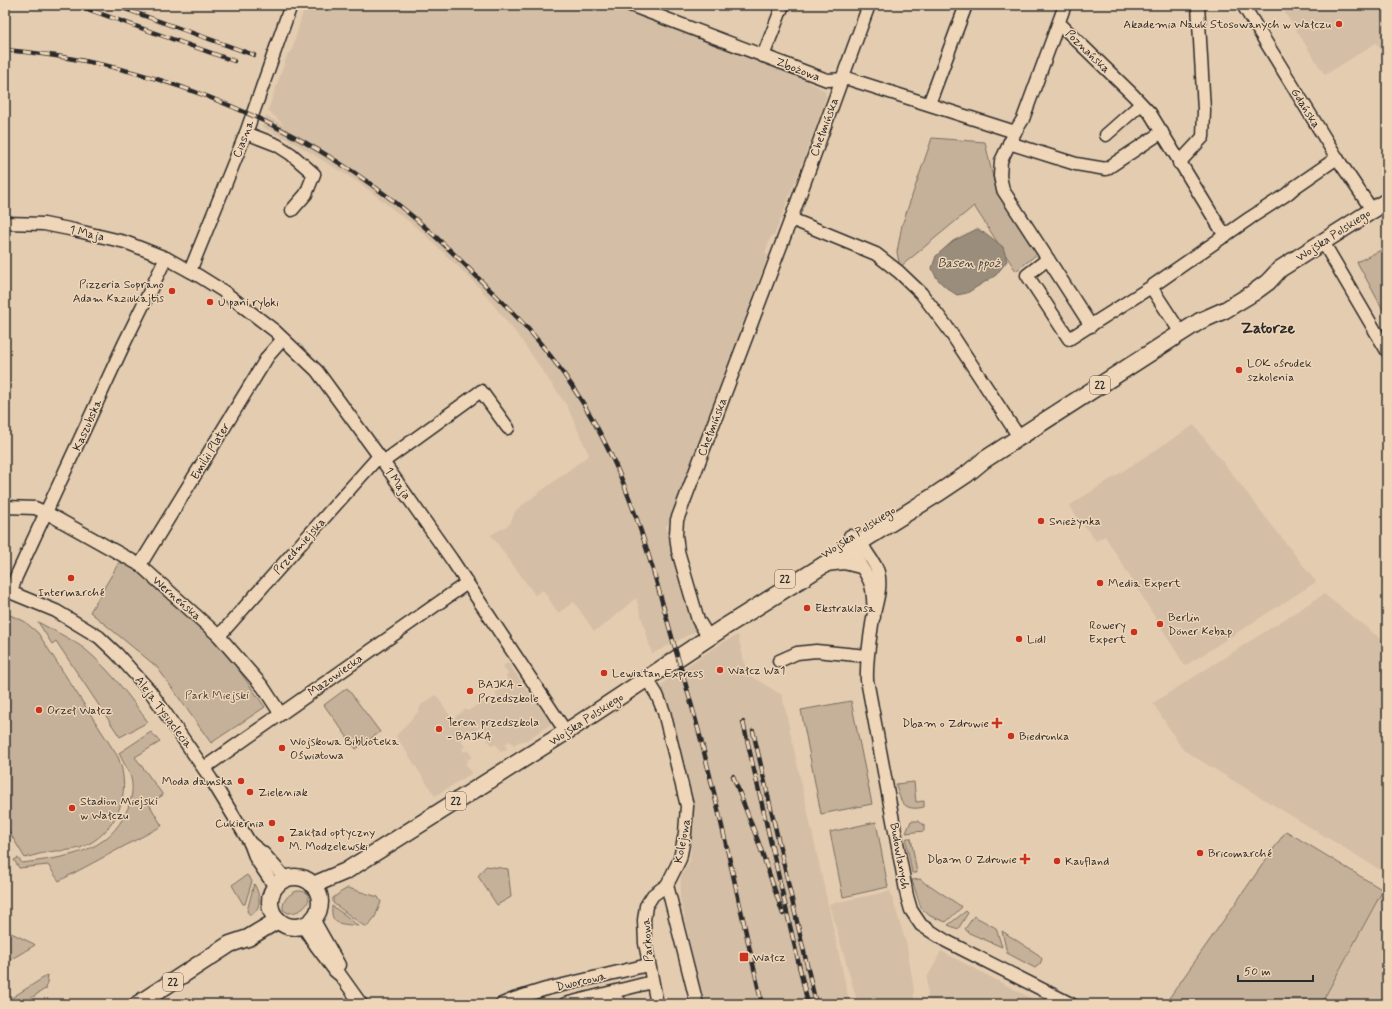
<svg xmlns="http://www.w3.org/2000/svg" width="1392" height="1009" font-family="Mynerve,sans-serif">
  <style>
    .built { fill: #d4bea5 }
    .green { fill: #c5b199; stroke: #786e62 }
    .water { fill: #9a8d7b; stroke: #6e665b }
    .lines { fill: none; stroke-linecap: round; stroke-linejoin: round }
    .minor-casing { stroke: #2b2b2b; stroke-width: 15 }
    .major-casing { stroke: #2b2b2b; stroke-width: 19 }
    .minor { stroke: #f0d6b8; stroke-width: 12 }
    .major { stroke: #f0d6b8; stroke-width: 16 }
    .rail-casing { stroke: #2b2b2b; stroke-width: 4.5 }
    .rail { stroke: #f0d6b8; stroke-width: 3; stroke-dasharray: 9; stroke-linecap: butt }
    .poi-dot { fill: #c8321e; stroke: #f0d6b8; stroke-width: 1.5 }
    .labels { text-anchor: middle; stroke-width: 3; stroke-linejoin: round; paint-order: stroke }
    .shield { fill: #f0d6b8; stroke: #665e55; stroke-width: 1 }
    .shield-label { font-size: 11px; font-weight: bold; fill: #2b2b2b }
    .poi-label { font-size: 12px; fill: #2b2b2b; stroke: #f0d6b8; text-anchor: start }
    .street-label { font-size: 12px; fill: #2b2b2b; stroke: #f0d6b8 }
    .park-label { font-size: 12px; fill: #4a4641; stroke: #f0d6b8 }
    .water-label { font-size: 13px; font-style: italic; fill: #47443f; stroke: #f0d6b8 }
    .district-label { font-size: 16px; font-weight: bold; fill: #2b2b2b; stroke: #f0d6b8 }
  </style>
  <rect width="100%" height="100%" fill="#e4ccb0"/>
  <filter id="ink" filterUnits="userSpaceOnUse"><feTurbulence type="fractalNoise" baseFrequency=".025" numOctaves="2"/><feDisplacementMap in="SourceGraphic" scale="8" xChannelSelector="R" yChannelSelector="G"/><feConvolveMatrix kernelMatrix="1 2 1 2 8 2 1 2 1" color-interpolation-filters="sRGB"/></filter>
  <g filter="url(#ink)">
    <g class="built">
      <polygon points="305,5 609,5 707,41 801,78 824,90 826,96 822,111 774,236 771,236 765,253 768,255 766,261 668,525 665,527 696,631 652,654 636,598 603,626 594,631 574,602 558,613 543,590 535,595 491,535 510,524 516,510 589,455 567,406 520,338 480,288 422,232 361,184 293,142 262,127 266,116 284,125 268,110 288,53 291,53"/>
      <polygon points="1280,5 1387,5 1387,59 1376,43 1325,75"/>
      <polygon points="1194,425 1316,582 1185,666 1105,536 1096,541 1069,506"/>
      <polygon points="1324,594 1387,644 1387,874 1183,750 1153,703"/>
      <polygon points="738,635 747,674 782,695 849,1000 838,1002 838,1004 705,1004 697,976 680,897 681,875 690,861 693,808 673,726 662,686 667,679 722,643"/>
      <polygon points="508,663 551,724 527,740 518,742 514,745 510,741 505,744 507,749 501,752 496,744 492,746 480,727 471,734 468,732 466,733 468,736 461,740 465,747 462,748 464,752 468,750 472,757 467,760 468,762 465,763 472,773 435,796 396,736 418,712 421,705 436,695 452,719 466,709 468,711 483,701 486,706 498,698 495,693 510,684 506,676 508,674 503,666"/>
      <polygon points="1387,881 1387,1004 1321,1004 1383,890"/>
      <polygon points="890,891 907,946 914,990 914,1004 858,1004 829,904"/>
      <polygon points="941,951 1042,1004 928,1004 927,978"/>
    </g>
    <g class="green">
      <polygon points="932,138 985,142 994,182 1000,196 1037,254 1016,271 974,206 900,267 897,252 902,225"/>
      <polygon points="1387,247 1387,317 1357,262"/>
      <polygon points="121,559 211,631 265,707 211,743 157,667 90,612"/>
      <path d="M 5,613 L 24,621 L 38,633 L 118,757 C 133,793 117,834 80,848 C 72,850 64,851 55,851 C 46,852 35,855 25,858 L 5,825 Z"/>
      <path d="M 38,622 C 54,631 72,639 86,650 C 110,670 130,697 148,722 L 120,737 L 56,641 L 52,644 Z"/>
      <polygon points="347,688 380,732 356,749 324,705"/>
      <polygon points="851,701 872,804 821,814 801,710"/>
      <path d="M 151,732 L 160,742 L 135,757 L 163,795 L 149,804 L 162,826 L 59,881 L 48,865 L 19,868 L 14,860 L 18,858 L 22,863 C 66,857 109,854 128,808 C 132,799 134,785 130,775 C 127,768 122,760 119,753 Z"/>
      <path d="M 914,782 L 916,802 L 924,801 L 924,807 C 903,812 900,801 896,784 Z"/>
      <polygon points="911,821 918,821 924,825 924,831 906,833"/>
      <polygon points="876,822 888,887 843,897 830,832"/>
      <polygon points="1286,831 1383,890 1321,1004 1165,1004"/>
      <polygon points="907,838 911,838 917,873 912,873 906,840"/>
      <polygon points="486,866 508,869 511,897 497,905 478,876"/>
      <polygon points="247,875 252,881 245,904 243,904 232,885"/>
      <polygon points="920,879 926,884 931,886 962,907 946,922 930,916 921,908 912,880"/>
      <path d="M 254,884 C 260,894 263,909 250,915 L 247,911 Z"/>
      <polygon points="348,888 378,897 381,902 375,917 368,926 364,926 333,903 333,898 341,892"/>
      <path d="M 297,891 C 302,891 305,891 309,894 C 310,907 299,913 288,913 L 283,910 C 282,900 289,894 297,891 Z"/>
      <path d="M 332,906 L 348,917 L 358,926 C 342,923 330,927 332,906 Z"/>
      <polygon points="966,911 968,913 958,929 948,925"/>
      <polygon points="974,916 996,928 1002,947 969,933 965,929"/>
      <polygon points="5,930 34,944 35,945 5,963"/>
      <polygon points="1002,931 1039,955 1042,959 1040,964 1035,968 1007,953"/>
      <polygon points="48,975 46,990 45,989 28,1000 29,1003 5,1004 5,1002"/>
    </g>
    <path class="water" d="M 977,229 L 988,235 L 1003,247 L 1007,261 L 996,275 L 967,293 L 957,295 C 946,288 936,281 932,268 L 936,256 L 953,241 Z"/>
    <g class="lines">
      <defs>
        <g id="minor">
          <polyline points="630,5 827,80 849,79 1015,132"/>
          <polyline points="1065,5 1023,119 1015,132 1001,161 1000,176 1003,190 1048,259 1027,275 1069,339 1151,287 1250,218 1287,194 1295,187 1337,158"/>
          <polyline points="1243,5 1337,158 1372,210"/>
          <polyline points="1059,23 1133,95 1150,113 1225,236"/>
          <polyline points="763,56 783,5"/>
          <polyline points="929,104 966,5"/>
          <polyline points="246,133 277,145 291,154 314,174 306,194 292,210"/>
          <polyline points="1106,135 1141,104"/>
          <polyline points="1009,143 1076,164 1106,169 1162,132"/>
          <polyline points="1179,163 1203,137 1204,110 1198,5"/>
          <polyline points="791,219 876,254 899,272 921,293 947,327 1019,437"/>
          <polyline points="5,223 44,224 74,230 125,242 166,258 199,276 223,291 275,331 317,371 379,456 452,560 566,732"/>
          <polyline points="1323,242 1387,351"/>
          <polyline points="1048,259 1091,326"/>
          <polyline points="190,271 246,133 291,5"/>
          <polyline points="1151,287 1181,333"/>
          <polyline points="383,462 481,391 508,428"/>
          <polyline points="5,507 35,508 47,513 140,565 219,636 263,687 280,713"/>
          <polyline points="140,565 268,356 283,339"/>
          <polyline points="826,565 844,563 860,567"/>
          <polyline points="5,590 56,611 99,637 117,654 150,691 211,779 250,843 256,859 275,887"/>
          <polyline points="11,592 16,577 124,344 166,258"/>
          <path d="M 874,617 C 873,607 874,595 871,585 C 865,566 851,560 850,536 C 860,539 862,545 867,553 C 871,559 876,565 878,572 C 882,588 876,603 873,618 C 870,638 866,659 867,680 L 907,896 L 911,910 L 921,925 L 946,941 L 1071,1004"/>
          <polyline points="219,636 379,456"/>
          <polyline points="709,638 698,620 678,551 676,535 677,520 791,219 869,5"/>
          <polyline points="779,661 797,653 816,651 867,656"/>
          <polyline points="647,679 657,695 664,712 687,806 685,833 680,859 667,885 653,895 646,906 644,920 645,943 657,1004"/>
          <polyline points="204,768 467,583"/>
          <polyline points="250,843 264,854 286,879"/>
          <polyline points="667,885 697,1004"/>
          <polyline points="313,919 339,965"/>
          <polyline points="303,926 317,947 335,971 341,976 361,1004"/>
          <polyline points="610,994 621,1004"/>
          <polyline points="502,1004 514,999 546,989 648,965"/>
          <polyline points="565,1004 652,982"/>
        </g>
        <g id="major">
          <circle cx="295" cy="902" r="25"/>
          <polyline points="313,885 346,871 566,732 723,628 937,494 967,474 984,460 1181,333 1200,321 1225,310 1253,293 1268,282 1280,269 1387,201"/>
          <polyline points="138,1004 230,944 248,938 278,920"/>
        </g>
      </defs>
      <use href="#minor" class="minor-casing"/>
      <use href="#major" class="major-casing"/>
      <use href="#minor" class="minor"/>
      <use href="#major" class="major"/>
      <defs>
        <g id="rail">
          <polyline points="76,5 234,61"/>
          <polyline points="114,5 254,55"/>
          <path d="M 5,50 C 142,61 277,113 387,196 C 423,223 455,254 486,286 C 500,300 515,314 528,329 C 560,365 588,407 609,451 C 638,511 655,576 673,641 C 684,679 696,718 705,756 C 726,839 743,921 762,1004"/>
          <polyline points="743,722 800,969"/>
          <polyline points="753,731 816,1004"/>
          <polyline points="733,776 758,841 783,914"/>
          <polyline points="799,965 808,1004"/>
        </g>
      </defs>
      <use href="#rail" class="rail-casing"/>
      <use href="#rail" class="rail"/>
    </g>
  </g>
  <g class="poi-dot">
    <circle cx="1339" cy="24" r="4"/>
    <circle cx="172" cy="291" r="4"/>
    <circle cx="210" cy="302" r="4"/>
    <circle cx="1239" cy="370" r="4"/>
    <circle cx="1041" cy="521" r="4"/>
    <circle cx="71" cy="578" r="4"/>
    <circle cx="1100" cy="583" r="4"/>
    <circle cx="807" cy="608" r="4"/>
    <circle cx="1160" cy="624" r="4"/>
    <circle cx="1134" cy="632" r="4"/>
    <circle cx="1019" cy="639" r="4"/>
    <circle cx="720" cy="670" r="4"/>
    <circle cx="604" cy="673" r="4"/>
    <circle cx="470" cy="691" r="4"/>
    <circle cx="39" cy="710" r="4"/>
    <path d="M995 717h4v4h4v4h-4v4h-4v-4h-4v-4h4z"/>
    <circle cx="439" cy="729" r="4"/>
    <circle cx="1011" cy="736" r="4"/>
    <circle cx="282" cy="748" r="4"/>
    <circle cx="241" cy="781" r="4"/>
    <circle cx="250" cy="792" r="4"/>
    <circle cx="72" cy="808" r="4"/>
    <circle cx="272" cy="823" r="4"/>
    <circle cx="281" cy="839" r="4"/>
    <circle cx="1200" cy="853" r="4"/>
    <path d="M1023 853h4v4h4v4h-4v4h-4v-4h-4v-4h4z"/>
    <circle cx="1057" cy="861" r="4"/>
    <rect x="739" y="952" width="10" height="10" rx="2"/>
  </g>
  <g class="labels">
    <g class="shield">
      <rect x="1090" y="376" width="20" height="18" rx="3"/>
      <rect x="775" y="570" width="20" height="18" rx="3"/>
      <rect x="446" y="792" width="20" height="18" rx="3"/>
      <rect x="163" y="973" width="20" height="18" rx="3"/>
    </g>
    <g class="shield-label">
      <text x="1100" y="389">22</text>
      <text x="785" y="583">22</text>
      <text x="456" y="805">22</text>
      <text x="173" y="986">22</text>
    </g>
    <g class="poi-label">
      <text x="1331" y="28" text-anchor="end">Akademia Nauk Stosowanych w Wałczu</text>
      <text x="164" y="288" text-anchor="end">Pizzeria Soprano<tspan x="164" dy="14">Adam Kaziukajtis</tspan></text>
      <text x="218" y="306">U pani rybki</text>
      <text x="1247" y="367">LOK ośrodek<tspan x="1247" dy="14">szkolenia</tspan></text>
      <text x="1049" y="525">Snieżynka</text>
      <text x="1108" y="587">Media Expert</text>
      <text x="71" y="596" text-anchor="middle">Intermarché</text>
      <text x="815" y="612">Ekstraklasa</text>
      <text x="1168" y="621">Berlin<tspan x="1168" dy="14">Döner Kebap</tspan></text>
      <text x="1126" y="629" text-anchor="end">Rowery<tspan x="1126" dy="14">Expert</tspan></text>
      <text x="1027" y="643">Lidl</text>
      <text x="728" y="674">Wałcz Wa1</text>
      <text x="612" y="677">Lewiatan Express</text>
      <text x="478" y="688">BAJKA -<tspan x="478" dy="14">Przedszkole</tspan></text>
      <text x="47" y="714">Orzeł Wałcz</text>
      <text x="447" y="726">Teren przedszkola<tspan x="447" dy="14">- BAJKA</tspan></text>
      <text x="989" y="727" text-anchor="end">Dbam o Zdrowie</text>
      <text x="1019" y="740">Biedronka</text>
      <text x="290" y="745">Wojskowa Biblioteka<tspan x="290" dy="14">Oświatowa</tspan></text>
      <text x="233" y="785" text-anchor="end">Moda damska</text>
      <text x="258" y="796">Zieleniak</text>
      <text x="80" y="805">Stadion Miejski<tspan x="80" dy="14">w Wałczu</tspan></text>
      <text x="264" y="827" text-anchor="end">Cukiernia</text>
      <text x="289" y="836">Zakład optyczny<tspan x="289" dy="14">M. Modzelewski</tspan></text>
      <text x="1208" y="857">Bricomarché</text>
      <text x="1017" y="863" text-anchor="end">Dbam O Zdrowie</text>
      <text x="1065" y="865">Kaufland</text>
      <text x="753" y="961">Wałcz</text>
    </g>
    <g class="street-label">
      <text transform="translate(1088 51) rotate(44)" y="4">Poznańska</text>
      <text transform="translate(798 69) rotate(21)" y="4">Zbożowa</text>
      <text transform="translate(1306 108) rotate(58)" y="4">Gdańska</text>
      <text transform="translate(824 127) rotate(-70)" y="4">Chełmińska</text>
      <text transform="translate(243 139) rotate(-69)" y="4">Ciasna</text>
      <text transform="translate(87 233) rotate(13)" y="4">1 Maja</text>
      <text transform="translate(1333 235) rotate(-33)" y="4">Wojska Polskiego</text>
      <text transform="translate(87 425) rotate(-66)" y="4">Kaszubska</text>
      <text transform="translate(712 427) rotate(-69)" y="4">Chełmińska</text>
      <text transform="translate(210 451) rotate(-59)" y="4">Emilii Plater</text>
      <text transform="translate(398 483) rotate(55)" y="4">1 Maja</text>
      <text transform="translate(858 532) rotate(-33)" y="4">Wojska Polskiego</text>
      <text transform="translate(299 546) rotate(-48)" y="4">Przedmiejska</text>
      <text transform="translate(177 598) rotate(41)" y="4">Werneńska</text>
      <text transform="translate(335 675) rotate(-35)" y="4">Mazowiecka</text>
      <text transform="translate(164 712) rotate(53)" y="4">Aleja Tysiąclecia</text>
      <text transform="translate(586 719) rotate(-33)" y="4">Wojska Polskiego</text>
      <text transform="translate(682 841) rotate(-79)" y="4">Kolejowa</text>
      <text transform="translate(900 856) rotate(80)" y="4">Budowlanych</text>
      <text transform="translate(647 940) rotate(-94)" y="4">Parkowa</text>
      <text transform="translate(581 981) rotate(-13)" y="4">Dworcowa</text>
    </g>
    <g class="park-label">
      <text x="217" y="699">Park Miejski</text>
    </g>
    <g class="water-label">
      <text x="969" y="267">Basen ppoż</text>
    </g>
    <g class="district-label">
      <text x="1268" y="333">Zatorze</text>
    </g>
  </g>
  <rect width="1392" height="1009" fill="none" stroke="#f0d6b8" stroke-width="20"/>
  <rect x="10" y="10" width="1372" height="989" fill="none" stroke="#2b2b2b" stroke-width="1.5" filter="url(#ink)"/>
  <path d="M1238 975v6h75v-6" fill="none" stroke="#2b2b2b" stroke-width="2"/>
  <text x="1244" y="975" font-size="12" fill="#2b2b2b" stroke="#f0d6b8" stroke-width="3" paint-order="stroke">50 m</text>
</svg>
